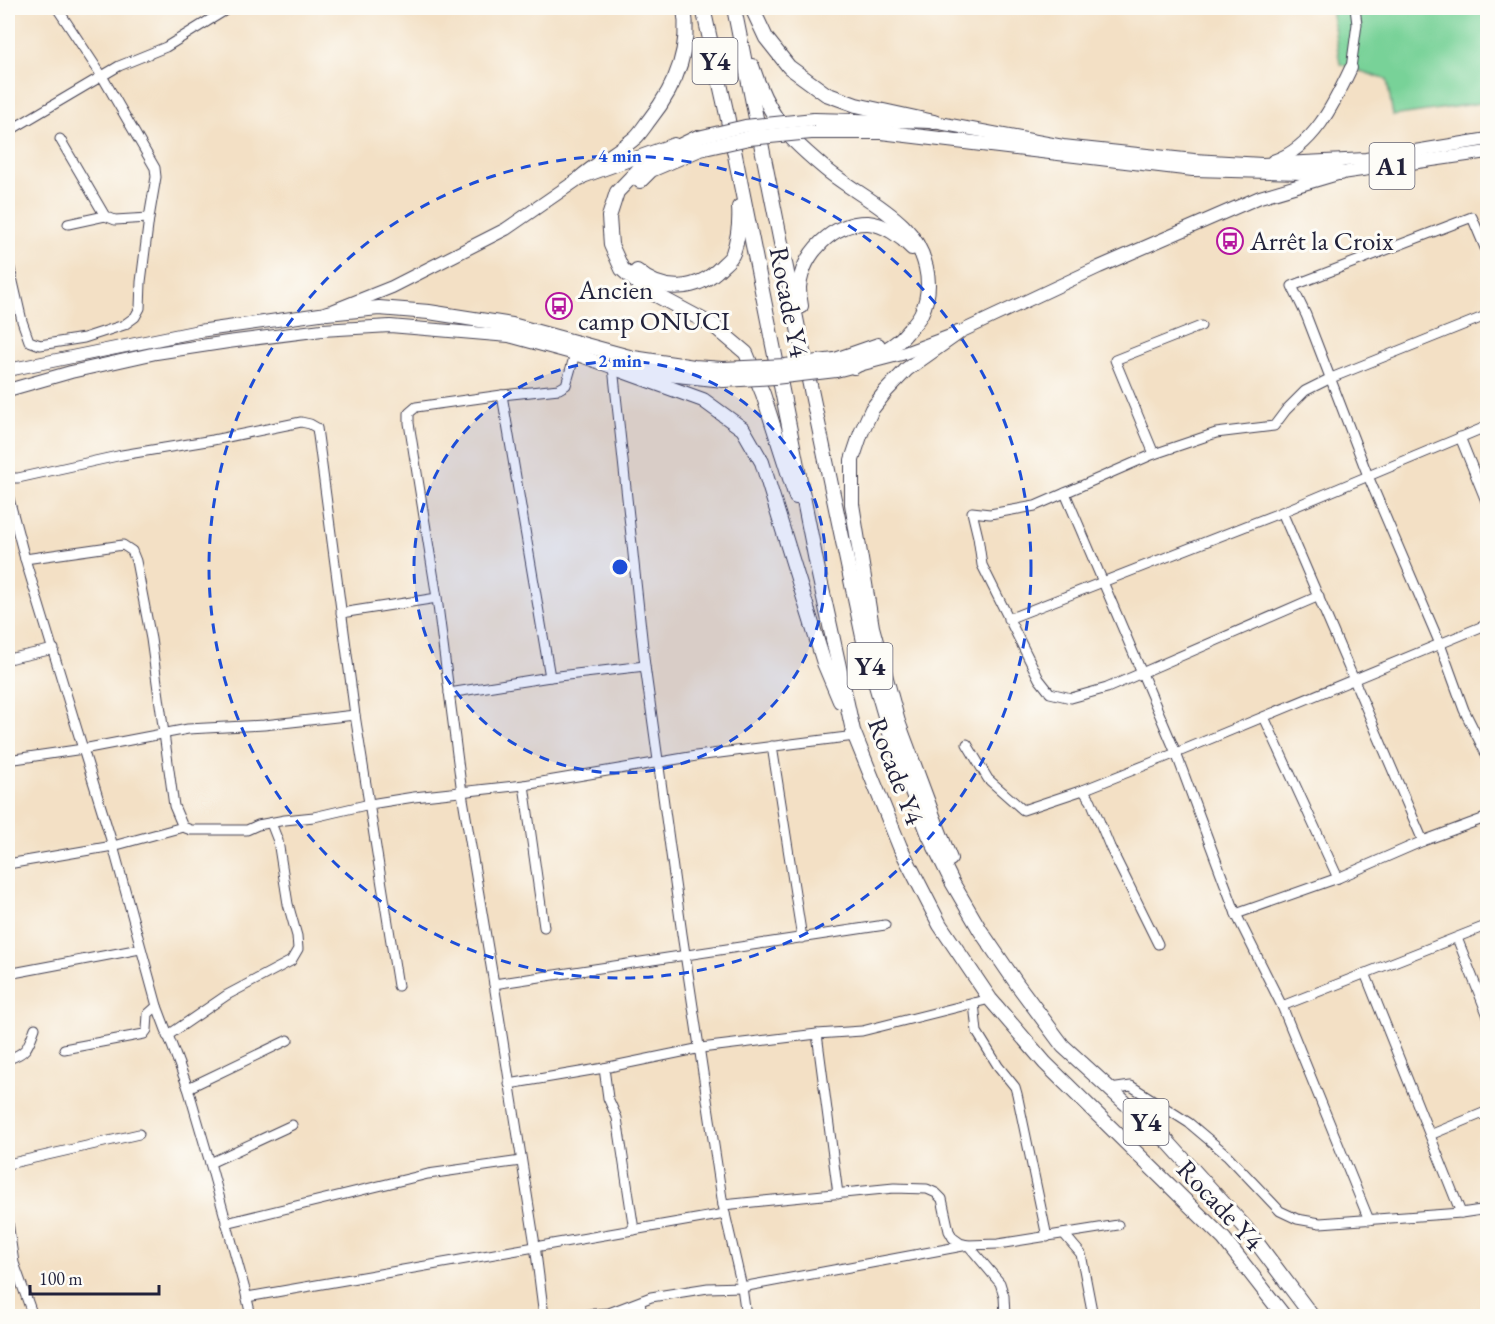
<svg xmlns="http://www.w3.org/2000/svg" width="1495" height="1324" font-family="'EB Garamond',serif">
  <style>
    .green { fill: #78d298; stroke: #4d7a6a; stroke-width: 1.5 }
    .lines { fill: none; stroke-linecap: round; stroke-linejoin: round }
    .minor-casing { stroke: #413e50; stroke-width: 11 }
    .major-casing { stroke: #413e50; stroke-width: 14 }
    .highway-casing { stroke: #413e50; stroke-width: 16 }
    .minor { stroke: #fff; stroke-width: 9 }
    .major { stroke: #fff; stroke-width: 12 }
    .highway { stroke: #fff; stroke-width: 14 }
    .major-bridge-casing { stroke: #413e50; stroke-width: 14; stroke-linecap: butt }
    .highway-bridge-casing { stroke: #413e50; stroke-width: 16; stroke-linecap: butt }
    .major-bridge { stroke: #fff; stroke-width: 12 }
    .highway-bridge { stroke: #fff; stroke-width: 14 }
    .ring { fill: none; stroke: #1d4ed8; stroke-width: 3; stroke-dasharray: 10 8 }
    .labels { text-anchor: middle; stroke-width: 6; stroke-linejoin: round; paint-order: stroke }
    .shield { fill: #fdfcf7; stroke: #646373; stroke-width: 1.5 }
    .shield-label { font-size: 26px; font-weight: bold; fill: #22223b }
    .poi-label { font-size: 27px; fill: #22223b; stroke: #fdfcf7; text-anchor: start }
    .street-label { font-size: 27px; fill: #22223b; stroke: #fdfcf7 }
    .centre { fill: #1d4ed8; stroke: #fdfcf7; stroke-width: 3 }
    .ring-label { font-size: 18px; text-anchor: middle; font-weight: bold; fill: #1d4ed8; stroke: #fdfcf7; stroke-width: 6; stroke-linejoin: round; paint-order: stroke }
  </style>
  <rect width="100%" height="100%" fill="#fdfcf7"/>
  <filter id="ink" filterUnits="userSpaceOnUse"><feTurbulence type="fractalNoise" baseFrequency=".0167" numOctaves="2"/><feDisplacementMap in="SourceGraphic" scale="12" xChannelSelector="R" yChannelSelector="G"/><feConvolveMatrix kernelMatrix="1 2 1 2 8 2 1 2 1" color-interpolation-filters="sRGB"/></filter>
  <filter id="wash" filterUnits="userSpaceOnUse"><feTurbulence type="fractalNoise" baseFrequency=".008" numOctaves="4" result="noise"/><feDisplacementMap in="SourceGraphic" scale="24" xChannelSelector="R" yChannelSelector="G"/><feGaussianBlur stdDeviation="1.35" result="paint"/><feColorMatrix in="noise" values="0 0 0 0 0 0 0 0 0 0 0 0 0 0 0 0 0 1.4 0 .05"/><feComposite in="paint" operator="in"/></filter>
  <g filter="url(#wash)">
    <rect width="100%" height="100%" fill="#f3e0c5"/>
    <polygon class="green" points="1331,8 1487,8 1487,102 1393,116 1387,80 1340,64"/>
  </g>
  <g filter="url(#ink)">
    <g class="lines">
      <defs>
        <g id="minor">
          <polyline points="1351,68 1357,24 1355,8"/>
          <polyline points="8,136 14,128 119,66 166,47 229,8"/>
          <polyline points="60,139 105,216 115,220 149,218"/>
          <polyline points="68,224 105,216"/>
          <polyline points="1488,255 1472,217 1292,286 1306,315 1368,476 1440,644 1464,710 1488,758"/>
          <polyline points="8,260 22,321 29,341 40,345 84,338 124,325 135,317 140,308 141,282 149,218 156,177 155,168 102,76 57,8"/>
          <polyline points="575,354 566,385 559,389 502,395 416,407 409,413 409,423 437,598 462,793 494,984 885,925"/>
          <polyline points="613,367 645,666 682,934 723,1205 742,1287 746,1316"/>
          <polyline points="1460,437 1488,506"/>
          <polyline points="1154,454 1115,360 1201,326"/>
          <polyline points="8,478 18,478 122,455 213,440 301,422 310,424 317,428 355,715 398,986"/>
          <polyline points="1065,493 1176,753 1236,914 1282,1006 1369,1220"/>
          <polyline points="8,495 25,559 83,749 188,729 264,725 355,715"/>
          <polyline points="1282,512 1423,841"/>
          <polyline points="25,559 123,545 132,551 136,561 151,639 174,806 183,827 191,830 247,830 258,825 285,820 314,817 370,804 414,797 524,785 696,756 855,736"/>
          <polyline points="1319,596 1107,688 1071,698 1050,693 1039,679 982,565 978,537 972,512 990,514 1035,506 1154,454 1216,433 1274,426 1286,410 1305,391 1331,378 1488,315"/>
          <polyline points="341,613 437,598"/>
          <polyline points="1008,619 1282,512 1488,426"/>
          <polyline points="8,659 54,649"/>
          <polyline points="550,677 645,666"/>
          <polyline points="449,693 550,677 502,395"/>
          <polyline points="1264,717 1338,878"/>
          <polyline points="967,744 988,779 1023,810 1083,790 1176,753 1488,624"/>
          <polyline points="772,746 802,938"/>
          <polyline points="8,760 83,749 113,846 157,1006 188,1088 210,1163 245,1290 251,1316"/>
          <polyline points="524,785 544,927"/>
          <polyline points="1083,790 1091,801 1110,847 1158,944"/>
          <polyline points="8,864 113,846 183,827"/>
          <polyline points="1236,914 1338,878 1423,841 1488,817"/>
          <polyline points="1457,938 1488,1016"/>
          <polyline points="1365,973 1461,1213"/>
          <polyline points="8,974 140,949"/>
          <polyline points="494,984 535,1245 544,1316"/>
          <polyline points="974,1003 977,1032 998,1066 1015,1087 1017,1094 1047,1237"/>
          <polyline points="1282,1006 1488,925"/>
          <polyline points="817,1034 862,1031 990,999"/>
          <polyline points="167,1036 227,995 291,961 298,949 297,936 288,904 278,841 271,823"/>
          <polyline points="64,1049 144,1034 147,1030 148,1014 157,1006"/>
          <path d="M 8,1059 C 27,1053 28,1047 35,1028"/>
          <polyline points="604,1068 608,1098 617,1118 634,1230"/>
          <polyline points="509,1084 604,1068 701,1048 817,1034 838,1194"/>
          <polyline points="188,1088 288,1040"/>
          <polyline points="1110,1089 1131,1086 1189,1123 1227,1155 1280,1211 1297,1219 1320,1223 1461,1213 1488,1209"/>
          <polyline points="1430,1135 1488,1111"/>
          <polyline points="210,1163 292,1125"/>
          <polyline points="8,1164 139,1134"/>
          <polyline points="723,1205 894,1188 927,1189 936,1193 942,1199 949,1231 953,1238 960,1243 968,1245 998,1244 1118,1225"/>
          <polyline points="8,1222 14,1263 33,1316"/>
          <polyline points="226,1223 428,1174 521,1161"/>
          <polyline points="1064,1234 1081,1254 1093,1316"/>
          <polyline points="247,1297 725,1214"/>
          <polyline points="640,1302 642,1316"/>
          <polyline points="563,1316 609,1313 651,1297 708,1288 742,1287 968,1245 1000,1283 1004,1296 1005,1316"/>
        </g>
        <g id="major">
          <polyline points="814,119 934,122 1063,146 1194,160 1262,164 1366,159 1488,139"/>
          <path d="M 1273,161 C 1313,148 1334,104 1351,68"/>
          <polyline points="8,370 199,331 327,313 392,287 506,229 580,178 674,144"/>
          <polyline points="836,371 902,354 958,333 1099,267 1260,197 1341,173 1488,152"/>
          <polyline points="8,390 71,372 156,353 228,342 322,330 390,326 509,336 575,354 620,370 724,381"/>
        </g>
        <g id="highway">
          <polyline points="703,8 727,115 817,566 853,731 900,847 940,925 990,999 1045,1063 1224,1239 1284,1316"/>
          <polyline points="734,8 798,328 866,651 892,740 929,835 952,882 980,930 1017,984 1063,1046 1168,1142 1245,1227 1312,1316"/>
          <polyline points="752,8 766,38 789,67 826,94 856,105 934,122"/>
          <path d="M 752,66 C 758,85 768,107 780,124 C 788,137 809,155 822,166 C 847,188 879,202 903,226 C 925,248 936,284 921,314 C 917,322 907,332 901,339 C 888,351 869,359 854,367"/>
          <polyline points="811,132 881,132 1193,169 1341,173"/>
          <polyline points="698,137 646,162 617,192 609,217 611,245 622,269 643,288 714,326 746,353 763,394 796,497"/>
          <path d="M 580,178 C 597,163 619,152 636,137 C 641,132 646,124 650,119 C 676,86 691,49 684,8"/>
          <polyline points="640,181 651,170 700,149"/>
          <path d="M 637,271 C 662,293 697,292 721,267 C 725,263 731,259 733,253 C 738,239 740,221 739,207"/>
          <path d="M 801,306 C 800,300 799,293 799,287 C 803,253 833,222 868,223 C 884,224 902,237 912,248"/>
          <polyline points="327,313 379,308 429,312 512,325 633,358 694,367 723,369"/>
          <polyline points="835,360 878,345"/>
          <polyline points="620,370 703,400 743,429 762,462 824,663 840,701"/>
          <polyline points="950,859 933,816 898,722 872,627 852,504 852,460 861,433 872,409 886,391 907,369 958,333"/>
        </g>
      </defs>
      <use href="#minor" class="minor-casing"/>
      <use href="#major" class="major-casing"/>
      <use href="#highway" class="highway-casing"/>
      <use href="#minor" class="minor"/>
      <use href="#major" class="major"/>
      <use href="#highway" class="highway"/>
      <defs>
        <g id="major-bridge">
          <polyline points="698,137 745,126 814,119"/>
          <polyline points="724,381 775,378 836,371"/>
        </g>
        <g id="highway-bridge">
          <polyline points="700,149 749,138 811,132"/>
          <polyline points="723,369 785,366 835,360"/>
        </g>
      </defs>
      <use href="#major-bridge" class="major-bridge-casing"/>
      <use href="#highway-bridge" class="highway-bridge-casing"/>
      <use href="#major-bridge" class="major-bridge"/>
      <use href="#highway-bridge" class="highway-bridge"/>
    </g>
  </g>
  <circle cx="620" cy="567" r="206" fill="#1d4ed8" fill-opacity=".12"/>
  <g class="ring">
    <circle cx="620" cy="567" r="206"/>
    <circle cx="620" cy="567" r="411"/>
  </g>
  <defs>
    <symbol id="bus-ring" viewBox="-11 -11 22 22"><circle r="9.5" fill="#fdfcf7" stroke="#b5179e" stroke-width="1.5"/><path d="M-5-6H5V4H4V6H2V4H-2V6H-4V4H-5ZM-3.5-4V0h7V-4ZM-3.5 1.2v1.5H-2V1.2ZM2 1.2v1.5H3.5V1.2Z" fill="#b5179e"/></symbol>
  </defs>
  <g fill-rule="evenodd">
    <use href="#bus-ring" x="1215" y="226" width="30" height="30"/>
    <use href="#bus-ring" x="544" y="291" width="30" height="30"/>
  </g>
  <g class="labels">
    <g class="shield">
      <rect x="692.5" y="38" width="45" height="46" rx="4.5"/>
      <rect x="1369.5" y="143" width="45" height="46" rx="4.5"/>
      <rect x="847.5" y="643" width="45" height="46" rx="4.5"/>
      <rect x="1123.5" y="1099" width="45" height="46" rx="4.5"/>
    </g>
    <g class="shield-label">
      <text x="715" y="70">Y4</text>
      <text x="1392" y="175">A1</text>
      <text x="870" y="675">Y4</text>
      <text x="1146" y="1131">Y4</text>
    </g>
    <g class="poi-label">
      <text x="1250" y="250">Arrêt la Croix</text>
      <text x="578" y="299">Ancien<tspan x="578" dy="31">camp ONUCI</tspan></text>
    </g>
    <g class="street-label">
      <text transform="translate(789 302) rotate(79)" y="9">Rocade Y4</text>
      <text transform="translate(896 771) rotate(69)" y="9">Rocade Y4</text>
      <text transform="translate(1220 1205) rotate(47)" y="9">Rocade Y4</text>
    </g>
  </g>
  <circle cx="620" cy="567" r="9" class="centre"/>
  <g class="ring-label">
    <text x="620" y="162">4 min</text>
    <text x="620" y="367">2 min</text>
  </g>
  <rect width="1495" height="1324" fill="none" stroke="#fdfcf7" stroke-width="30"/>
  <path d="M30 1285v9h129v-9" fill="none" stroke="#22223b" stroke-width="3"/>
  <text x="39" y="1285" font-size="18" fill="#22223b" stroke="#fdfcf7" stroke-width="4.5" paint-order="stroke">100 m</text>
</svg>
